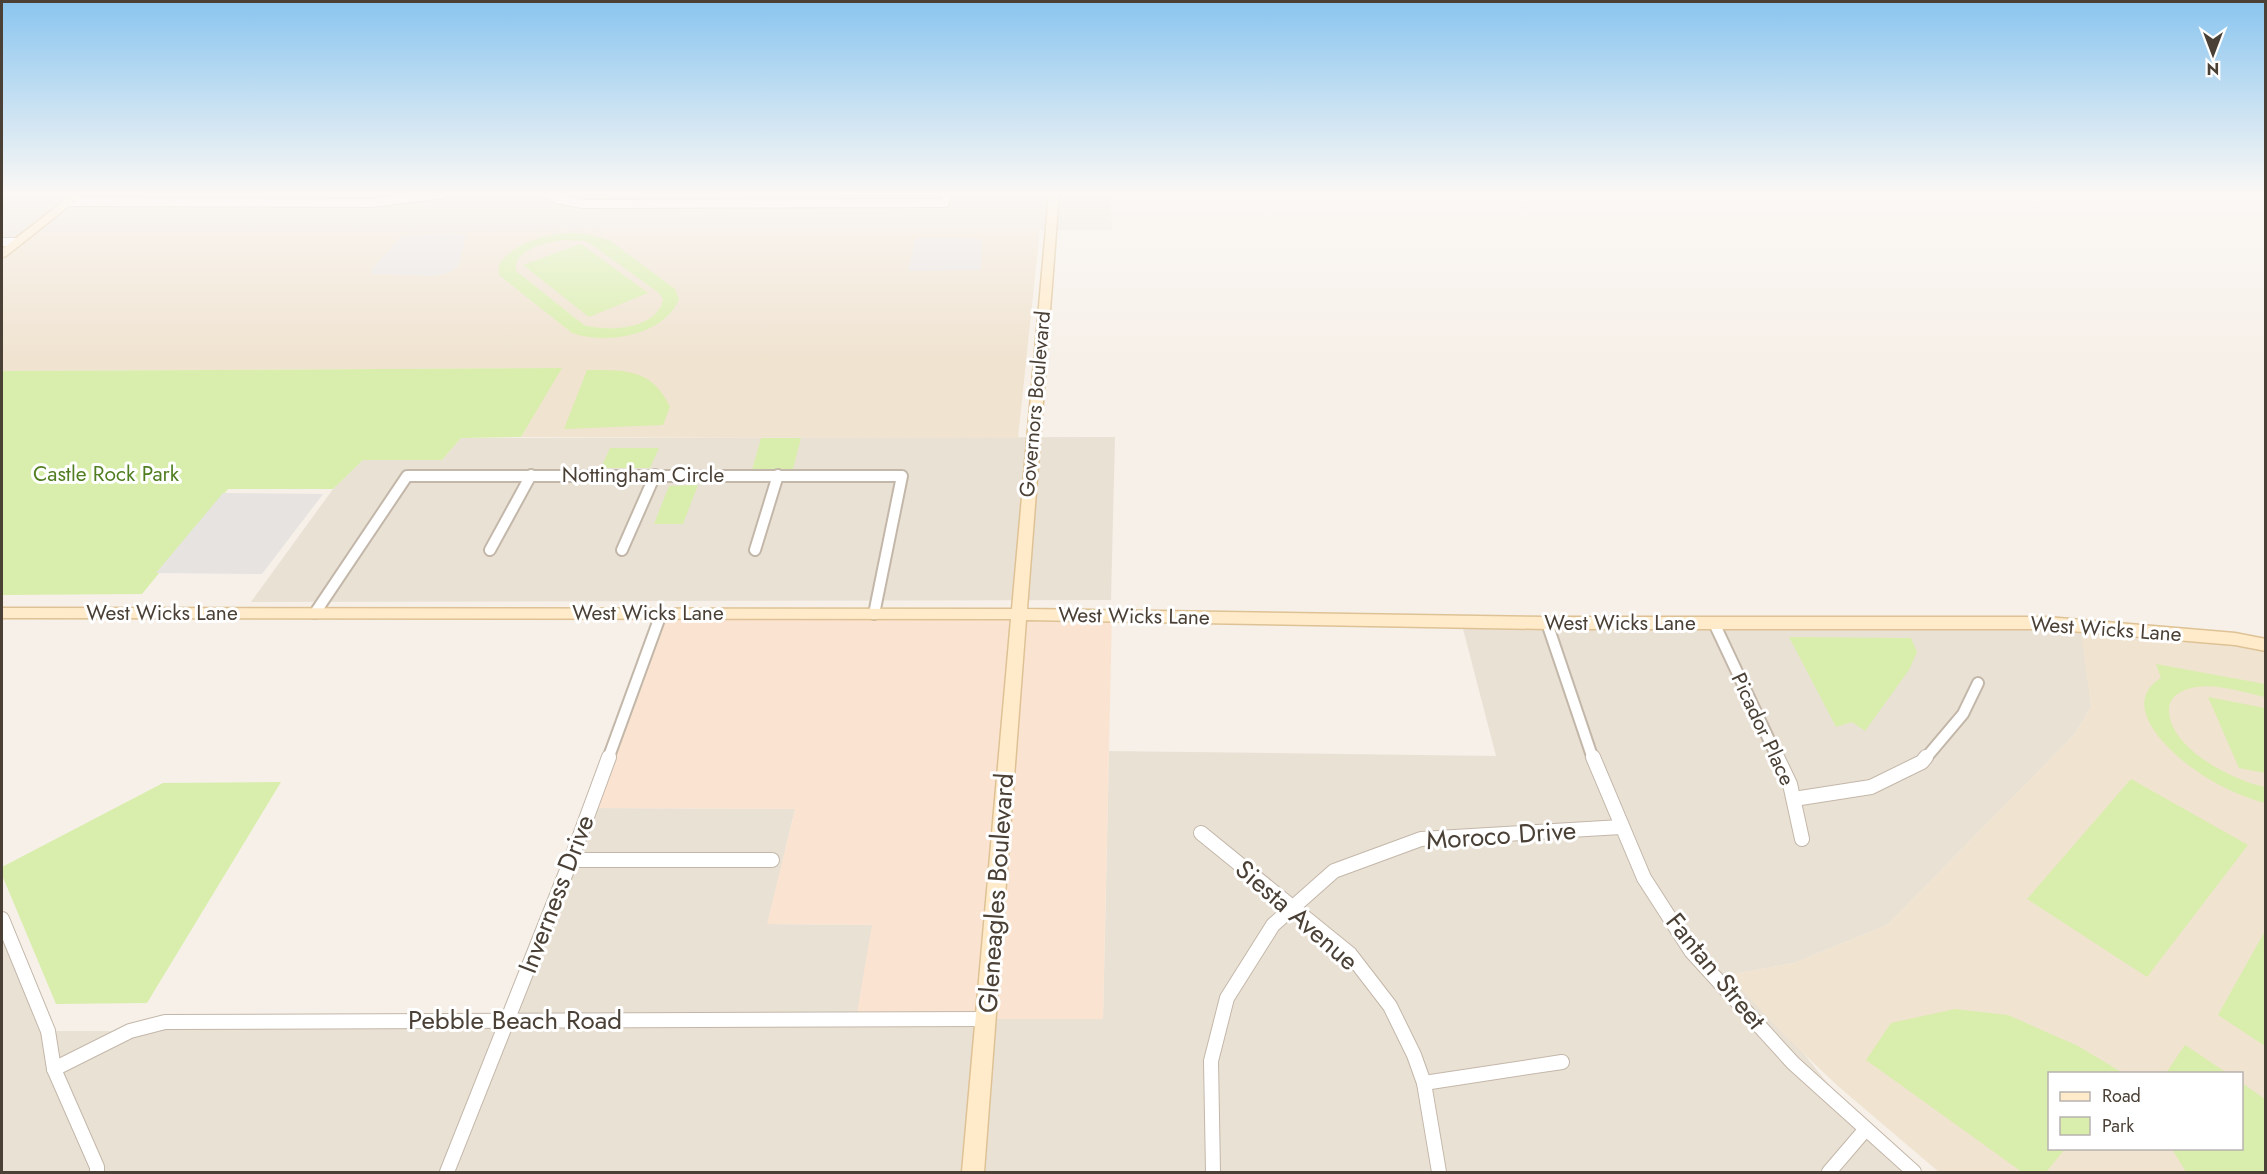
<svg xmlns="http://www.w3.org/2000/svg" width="2267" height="1174" font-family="Jost,sans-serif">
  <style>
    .residential { fill: #eae1d5 }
    .commercial { fill: #fae4d1 }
    .education { fill: #f0e3d0; fill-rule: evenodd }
    .green { fill: #d9eeac; fill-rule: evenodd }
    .parking { fill: #e7e3e0 }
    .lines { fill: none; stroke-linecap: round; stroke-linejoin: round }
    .street-far2-casing { stroke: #c3b7a9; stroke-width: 10 }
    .street-far1-casing { stroke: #c3b7a9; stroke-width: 14 }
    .street-casing { stroke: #c3b7a9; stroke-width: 16 }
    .secondary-casing { stroke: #dec295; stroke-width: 3 }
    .street-far2 { stroke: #fff; stroke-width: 8 }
    .street-far1 { stroke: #fff; stroke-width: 10 }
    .street { stroke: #fff; stroke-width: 14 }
    .secondary { fill: #ffebc9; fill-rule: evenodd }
    .labels { text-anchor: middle; stroke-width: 6; stroke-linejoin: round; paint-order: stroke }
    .street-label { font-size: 21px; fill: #4a4036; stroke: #fff }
    .park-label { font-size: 21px; fill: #507e20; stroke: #fff }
    .near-street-label { font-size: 26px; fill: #4a4036; stroke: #fff }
  </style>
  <rect width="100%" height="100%" fill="#f6f0e8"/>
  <g class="residential">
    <polygon points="2,194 1111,194 1112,230 37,232 30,232 2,254"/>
    <polygon points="1115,437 1111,600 251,602 333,489 363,460 442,460 461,438"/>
    <polygon points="1461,621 2047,623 2083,630 2091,707 2074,735 1887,925 1794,963 1739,973 1865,1130 1915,1172 2,1172 2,919 48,1031 130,1031 165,1022 505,1020 589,808 795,809 768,924 872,925 1103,1019 1109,751 1496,756"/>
  </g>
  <polygon class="commercial" points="661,614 1112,614 1103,1019 856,1019 872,925 767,924 795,809 589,808"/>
  <g class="education">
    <polygon points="1040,229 1018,438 521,437 561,368 2,371 2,259 37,232"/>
    <path d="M 2083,630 L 2212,641 L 2265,650 L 2265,1172 L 1939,1172 L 1839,1087 L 1784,1035 L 1728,975 L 1794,963 L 1887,925 L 2074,735 L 2091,707 L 2082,641 ZM 2050,1074 L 2242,1074 L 2242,1148 L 2050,1148 Z"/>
  </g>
  <g class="green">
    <path d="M 568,233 L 585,234 L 609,240 L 675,289 L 679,299 C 664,336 606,345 572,333 L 499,275 L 499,264 C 516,242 541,236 568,233 ZM 562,240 L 585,241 L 591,244 L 659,293 L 663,300 C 656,330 608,332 584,325 L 516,271 C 512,249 546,243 562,240 Z"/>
    <polygon points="581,244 648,293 589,317 523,265"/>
    <polygon points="562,368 521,437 461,438 442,460 363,460 333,489 228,489 142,594 2,595 2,371"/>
    <path d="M 587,370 C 624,370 652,368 670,407 L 663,425 L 564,429 Z"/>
    <polygon points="761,438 801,438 793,469 752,470"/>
    <polygon points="610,448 659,448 650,468 601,468"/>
    <polygon points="698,485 683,524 654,524 669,486"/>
    <polygon points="1789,637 1911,638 1917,652 1909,670 1865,731 1852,722 1836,727"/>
    <path d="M 2156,664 L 2265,684 L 2265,697 C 2242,692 2211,681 2188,689 C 2177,692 2168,700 2169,711 C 2170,749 2234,781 2265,787 L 2265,803 C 2246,798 2227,790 2209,779 C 2181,763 2113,708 2161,678 Z"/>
    <polygon points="2208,697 2265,708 2265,773 2239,768"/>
    <polygon points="2131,779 2248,845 2147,977 2027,899"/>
    <polygon points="281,782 147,1003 56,1004 2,875 2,867 163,783"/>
    <polygon points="2265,931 2265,1046 2218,1015"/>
    <polygon points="1955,1009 2008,1015 2078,1046 2123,1073 2050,1074 2050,1148 2065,1149 2046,1172 2022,1172 1866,1060 1891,1023"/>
    <polygon points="2185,1045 2227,1073 2166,1073"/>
    <polygon points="2242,1083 2265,1099 2265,1172 2186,1172 2172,1149 2242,1148"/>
  </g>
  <g class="parking">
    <polygon points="456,233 466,236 458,266 451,272 434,276 371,274 372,269 402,236"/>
    <polygon points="916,238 982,239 981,270 908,271"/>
    <polygon points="223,493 323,494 262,574 156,573"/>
  </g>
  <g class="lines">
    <defs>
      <g id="street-far2">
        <polyline points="549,194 557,199 583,204 945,203 947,194"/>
        <polyline points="68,202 372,203 443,194"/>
        <polyline points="2,242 17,242"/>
      </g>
      <g id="street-far1">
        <polyline points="490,550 531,475"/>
        <polyline points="622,550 655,475"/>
        <polyline points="755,550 778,475"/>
        <polyline points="315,613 407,476 902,476 874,614"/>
        <polyline points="1547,623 1593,759"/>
        <polyline points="1714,623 1778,759"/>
        <polyline points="608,759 661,614"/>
        <polyline points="1925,759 1963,714 1978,683"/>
      </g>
      <g id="street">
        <polyline points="1593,757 1644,878 1691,951 1793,1063 1914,1172"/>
        <polyline points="1777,757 1790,784 1802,839"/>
        <polyline points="1794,799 1871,787 1922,762 1926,757"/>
        <polyline points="1201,833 1350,954 1390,1006 1414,1055 1424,1083 1439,1172"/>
        <polyline points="571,860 772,860"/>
        <polyline points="2,919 48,1031 54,1069 97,1167 97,1172"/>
        <polyline points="54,1069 130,1031 165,1022 986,1019"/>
        <polyline points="1424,1083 1562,1062"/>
        <polyline points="447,1172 571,860 609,757"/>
        <polyline points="1213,1172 1211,1061 1227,998 1273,925 1334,871 1421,839 1621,827"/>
        <polyline points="1829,1172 1865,1130"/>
      </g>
      <g id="secondary">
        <polygon points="73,194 84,194 6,256 2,257 2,249"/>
        <polygon points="1049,194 1059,194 1027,609 1547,617 2047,617 2235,633 2266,639 2266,651 2235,645 2047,629 1547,629 1026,620 984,1172 962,1172 1011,619 2,618 2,608 1012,609"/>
      </g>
    </defs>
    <use href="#street-far2" class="street-far2-casing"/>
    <use href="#street-far1" class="street-far1-casing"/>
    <use href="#street" class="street-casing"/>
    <use href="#secondary" class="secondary-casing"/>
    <use href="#street-far2" class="street-far2"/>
    <use href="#street-far1" class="street-far1"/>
    <use href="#street" class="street"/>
    <use href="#secondary" class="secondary"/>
  </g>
  <linearGradient id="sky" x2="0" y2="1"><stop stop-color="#8ac5ef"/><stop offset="0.54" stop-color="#fbf8f5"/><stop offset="1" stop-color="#fbf8f5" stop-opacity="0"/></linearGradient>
  <rect width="2267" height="358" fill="url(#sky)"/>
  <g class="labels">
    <g class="street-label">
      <text transform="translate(1035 404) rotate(-85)" y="7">Governors Boulevard</text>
      <text x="643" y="482">Nottingham Circle</text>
      <text x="162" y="620">West Wicks Lane</text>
      <text x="648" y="620">West Wicks Lane</text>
      <text transform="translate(1134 616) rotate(1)" y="7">West Wicks Lane</text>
      <text x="1620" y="630">West Wicks Lane</text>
      <text transform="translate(2106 629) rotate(4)" y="7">West Wicks Lane</text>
      <text transform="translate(1763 729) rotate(65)" y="7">Picador Place</text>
    </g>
    <g class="park-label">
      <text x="106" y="481">Castle Rock Park</text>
    </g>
    <g class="near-street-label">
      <text transform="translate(1501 835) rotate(-4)" y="9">Moroco Drive</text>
      <text transform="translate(996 893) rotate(-86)" y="9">Gleneagles Boulevard</text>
      <text transform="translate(556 894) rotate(-69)" y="9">Inverness Drive</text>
      <text transform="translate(1297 915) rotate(41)" y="9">Siesta Avenue</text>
      <text transform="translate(1716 971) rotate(51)" y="9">Fantan Street</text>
      <text x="515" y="1029">Pebble Beach Road</text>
    </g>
  </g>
  <rect width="2267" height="1174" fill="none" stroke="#4a4036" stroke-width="6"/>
  <rect x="2048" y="1072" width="195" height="78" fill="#ffffff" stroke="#b7b3af" stroke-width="1.5"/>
  <rect x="2060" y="1092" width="30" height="9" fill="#ffebc9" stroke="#b7b3af" stroke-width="1.5"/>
  <text x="2102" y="1102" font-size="18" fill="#4a4036">Road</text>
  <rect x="2060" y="1117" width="30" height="18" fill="#d9eeac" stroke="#b7b3af" stroke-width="1.5"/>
  <text x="2102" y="1132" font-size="18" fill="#4a4036">Park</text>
  <g transform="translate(2213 54) rotate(180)" stroke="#ffffff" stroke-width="4.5" paint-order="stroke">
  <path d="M0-4.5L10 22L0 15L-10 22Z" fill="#4a4036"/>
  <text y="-9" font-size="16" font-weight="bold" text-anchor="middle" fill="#4a4036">N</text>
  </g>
</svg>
